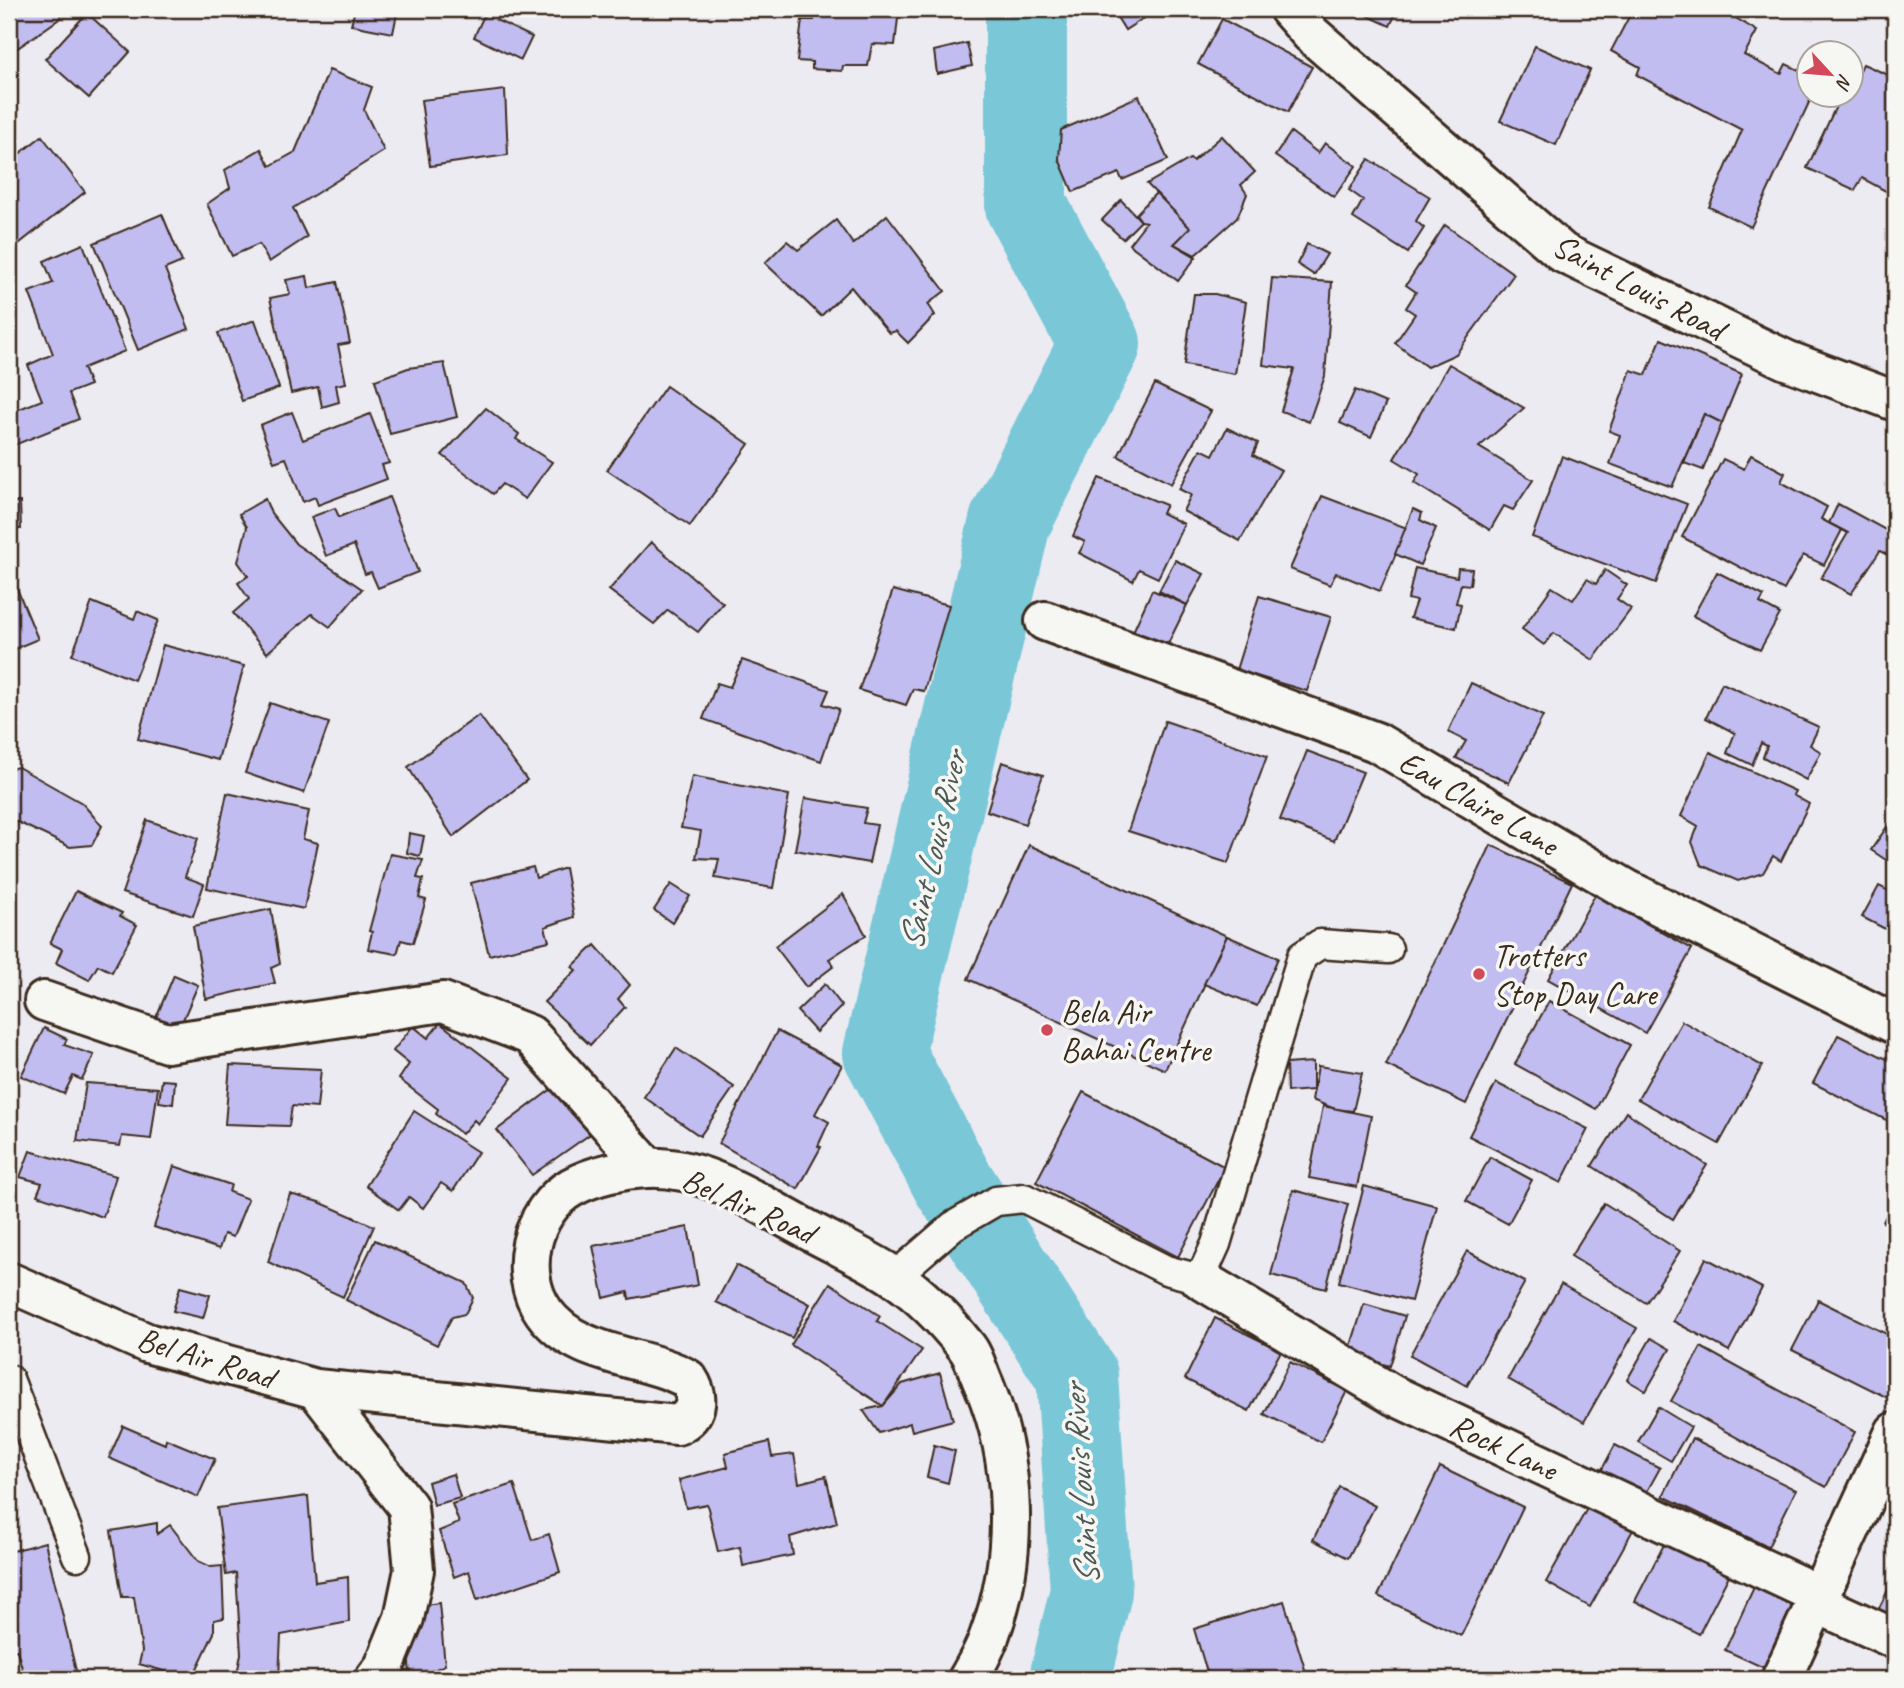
<svg xmlns="http://www.w3.org/2000/svg" width="1904" height="1688" font-family="Caveat,sans-serif">
  <style>
    .lines { fill: none; stroke-linecap: round; stroke-linejoin: round }
    .river { stroke: #7ac7d8; stroke-width: 82 }
    .building { fill: #c2bdf0; stroke: #3b2a1e; stroke-width: 2 }
    .lane-casing { stroke: #3b2a1e; stroke-width: 33 }
    .street-casing { stroke: #3b2a1e; stroke-width: 44 }
    .secondary-casing { stroke: #3b2a1e; stroke-width: 44 }
    .primary-casing { stroke: #3b2a1e; stroke-width: 44 }
    .lane { stroke: #f6f6f2; stroke-width: 28 }
    .street { stroke: #f6f6f2; stroke-width: 38 }
    .secondary { stroke: #f6f6f2; stroke-width: 38 }
    .primary { stroke: #f6f6f2; stroke-width: 38 }
    .poi-dot { fill: #d1495b; stroke: #f6f6f2; stroke-width: 2.5 }
    .labels { text-anchor: middle; stroke-width: 7; stroke-linejoin: round; paint-order: stroke }
    .street-label { font-size: 33px; fill: #3b2a1e; stroke: #f6f6f2 }
    .poi-label { font-size: 33px; fill: #3b2a1e; stroke: #f6f6f2; text-anchor: start }
    .water-label { font-size: 35px; font-style: italic; fill: #4e5956; stroke: #f6f6f2 }
  </style>
  <rect width="100%" height="100%" fill="#ecebf2"/>
  <filter id="ink" filterUnits="userSpaceOnUse"><feTurbulence type="fractalNoise" baseFrequency=".0143" numOctaves="2"/><feDisplacementMap in="SourceGraphic" scale="14" xChannelSelector="R" yChannelSelector="G"/><feConvolveMatrix kernelMatrix="1 2 1 2 8 2 1 2 1" color-interpolation-filters="sRGB"/></filter>
  <g filter="url(#ink)">
    <g class="lines">
      <polyline class="river" points="1026,9 1026,206 1100,344 1010,522 884,1053 952,1181 1077,1376 1091,1591 1070,1679"/>
    </g>
    <g class="building">
      <polygon points="9,9 57,9 62,17 9,54"/>
      <polygon points="355,9 398,9 393,33 351,25"/>
      <polygon points="799,9 899,9 895,45 872,44 868,66 843,66 842,71 812,69 812,62 797,61 802,20 814,20 816,9"/>
      <polygon points="1112,9 1158,9 1125,30"/>
      <polygon points="1353,9 1398,9 1390,26"/>
      <polygon points="1633,9 1721,9 1757,31 1744,55 1781,74 1786,64 1810,75 1809,89 1810,94 1813,94 1751,227 1709,207 1742,130 1637,75 1640,67 1611,51"/>
      <polygon points="486,11 498,16 496,20 532,37 521,60 474,37"/>
      <polygon points="87,13 130,52 89,98 45,59"/>
      <polygon points="1222,19 1312,67 1288,112 1198,64"/>
      <polygon points="967,43 972,66 937,74 934,51"/>
      <polygon points="1535,46 1590,70 1556,145 1500,121"/>
      <polygon points="1863,64 1895,78 1895,196 1862,178 1855,190 1807,168 1837,104 1846,94 1852,94 1852,87"/>
      <polygon points="329,70 372,87 364,110 384,151 293,208 307,237 269,262 259,244 232,256 207,204 230,188 225,170 261,149 270,166 295,152"/>
      <polygon points="505,90 508,155 430,166 421,100"/>
      <polygon points="1139,96 1168,160 1122,180 1119,173 1073,192 1059,159 1061,130"/>
      <polygon points="1291,132 1318,153 1325,143 1356,166 1334,197 1275,156"/>
      <polygon points="42,136 85,192 16,246 9,237 9,162"/>
      <polygon points="1222,136 1255,172 1241,185 1247,194 1237,218 1195,255 1174,244 1190,228 1147,184 1190,159 1193,161"/>
      <polygon points="1369,159 1430,197 1416,221 1424,228 1408,253 1353,218 1363,200 1349,190"/>
      <polygon points="1156,193 1190,228 1174,244 1196,257 1178,281 1129,244 1146,222 1141,221 1136,214"/>
      <polygon points="1121,200 1141,221 1123,239 1102,220"/>
      <polygon points="162,214 182,262 165,269 189,329 138,350 94,243"/>
      <polygon points="887,215 945,291 928,304 935,315 908,343 896,331 889,333 851,287 821,316 765,263 787,241 798,250 836,220 853,244"/>
      <polygon points="1445,225 1514,274 1456,354 1427,367 1395,343 1415,314 1406,308 1416,292 1406,285"/>
      <polygon points="83,244 125,351 83,368 90,385 69,393 79,419 12,446 9,436 9,413 42,400 28,365 53,354 29,292 53,283 44,261"/>
      <polygon points="1307,244 1327,254 1314,275 1297,264"/>
      <polygon points="307,276 309,288 337,282 350,343 338,345 346,383 336,385 339,402 322,407 318,387 291,393 270,298 290,294 286,280"/>
      <polygon points="1272,278 1332,282 1325,376 1309,422 1281,411 1294,369 1263,365"/>
      <polygon points="1194,294 1215,294 1246,302 1235,374 1184,365"/>
      <polygon points="255,320 279,388 242,401 218,333"/>
      <polygon points="1661,339 1742,374 1722,423 1704,414 1672,487 1610,464 1620,435 1609,431 1631,370 1646,375"/>
      <polygon points="444,363 457,417 390,434 375,380 408,368"/>
      <polygon points="1449,364 1524,408 1479,447 1533,480 1513,510 1504,506 1490,530 1414,483 1419,474 1394,459"/>
      <polygon points="1155,384 1211,411 1171,484 1118,456"/>
      <polygon points="666,386 749,444 690,526 607,470"/>
      <polygon points="1355,390 1386,403 1371,437 1340,423"/>
      <polygon points="486,408 519,434 516,439 552,462 525,499 502,484 493,494 442,455"/>
      <polygon points="292,412 303,440 370,414 389,463 382,465 387,479 318,505 315,497 303,502 286,458 274,462 260,425"/>
      <polygon points="1704,414 1722,423 1703,470 1684,463"/>
      <polygon points="1227,428 1258,443 1253,455 1281,470 1240,541 1183,511 1191,495 1179,489 1201,449 1213,455"/>
      <polygon points="1751,455 1785,473 1781,482 1827,507 1821,519 1842,530 1824,565 1803,555 1784,590 1682,537 1723,459 1744,469"/>
      <polygon points="1562,456 1687,504 1656,583 1532,537"/>
      <polygon points="1099,478 1166,505 1162,513 1184,524 1158,578 1139,569 1133,581 1079,553 1085,542 1073,536"/>
      <polygon points="1322,496 1407,528 1380,591 1336,573 1330,585 1290,569"/>
      <polygon points="389,497 418,572 378,588 371,572 365,574 354,545 326,556 311,517 335,508 339,517"/>
      <polygon points="265,499 271,513 296,544 362,589 330,627 312,614 267,653 233,613 249,599 238,583 248,576 238,562 247,527 239,514"/>
      <polygon points="9,502 20,502 21,529 9,529"/>
      <polygon points="1838,504 1895,535 1895,559 1880,551 1851,594 1821,578 1848,533 1829,523"/>
      <polygon points="1413,509 1422,513 1420,520 1436,528 1420,565 1395,554"/>
      <polygon points="651,542 723,603 698,632 668,610 654,624 609,590"/>
      <polygon points="1175,560 1204,574 1187,605 1159,591"/>
      <polygon points="1415,568 1457,577 1458,568 1472,569 1470,585 1461,584 1456,603 1461,604 1456,628 1410,618 1416,601 1408,599"/>
      <polygon points="1605,570 1627,585 1617,599 1631,609 1593,660 1554,633 1544,645 1522,629 1552,587 1573,600 1587,579 1596,584"/>
      <polygon points="1717,572 1764,596 1760,603 1780,614 1760,650 1693,616"/>
      <polygon points="15,584 38,639 9,651 9,587"/>
      <polygon points="893,590 949,605 924,691 913,689 906,705 859,690"/>
      <polygon points="1152,590 1187,605 1163,654 1131,636"/>
      <polygon points="1259,596 1331,617 1307,691 1236,670"/>
      <polygon points="92,602 134,619 137,611 158,620 134,680 72,655"/>
      <polygon points="163,645 244,666 218,760 138,739"/>
      <polygon points="742,660 829,690 823,704 839,709 821,761 703,719 717,683 730,687"/>
      <polygon points="1471,683 1543,716 1509,783 1456,758 1466,741 1448,732"/>
      <polygon points="1722,683 1819,727 1810,745 1821,752 1806,780 1763,757 1767,746 1761,743 1752,765 1727,753 1735,733 1706,718"/>
      <polygon points="270,703 329,723 304,793 245,773"/>
      <polygon points="479,715 527,780 453,837 408,767"/>
      <polygon points="1165,721 1267,756 1228,863 1128,831"/>
      <polygon points="1307,751 1363,772 1334,841 1280,820"/>
      <polygon points="1710,752 1795,791 1793,795 1809,804 1781,861 1773,856 1763,873 1738,881 1701,865 1692,842 1698,826 1681,816"/>
      <polygon points="1002,762 1043,775 1025,824 987,811"/>
      <polygon points="18,767 82,803 102,826 92,845 70,847 9,818 9,769"/>
      <polygon points="692,776 789,795 773,888 715,878 719,859 696,858 701,831 681,828"/>
      <polygon points="227,793 309,811 303,839 318,843 304,909 207,888"/>
      <polygon points="805,798 867,808 863,823 877,825 869,863 795,850"/>
      <polygon points="147,820 198,838 185,877 204,884 193,916 122,893"/>
      <polygon points="1889,824 1895,828 1895,866 1871,850"/>
      <polygon points="409,833 424,836 420,856 407,853"/>
      <polygon points="1029,845 1227,936 1165,1070 968,979"/>
      <polygon points="1491,845 1572,883 1466,1104 1386,1065"/>
      <polygon points="390,854 423,860 417,878 423,879 419,898 426,900 413,943 401,940 397,954 368,949 372,932 369,931"/>
      <polygon points="533,867 536,878 565,868 574,917 545,927 549,941 489,955 471,883"/>
      <polygon points="671,884 690,896 672,923 654,910"/>
      <polygon points="1895,884 1895,934 1862,917 1879,886 1891,892"/>
      <polygon points="76,891 122,913 120,916 137,925 112,972 98,965 89,980 56,963 62,949 50,943"/>
      <polygon points="843,894 866,935 829,959 834,966 806,987 775,946"/>
      <polygon points="1595,895 1692,949 1645,1033 1548,979"/>
      <polygon points="271,909 280,964 271,968 275,983 206,999 193,926"/>
      <polygon points="1227,936 1278,958 1257,1006 1204,984"/>
      <polygon points="595,945 630,985 618,999 625,1007 590,1045 544,1002 576,970 572,967"/>
      <polygon points="174,975 198,985 179,1029 155,1020"/>
      <polygon points="825,984 842,1006 816,1032 797,1011"/>
      <polygon points="1549,1001 1630,1045 1596,1109 1515,1064"/>
      <polygon points="1682,1021 1762,1066 1719,1144 1638,1099"/>
      <polygon points="440,1023 512,1078 478,1124 474,1120 462,1134 436,1114 438,1109 399,1079 409,1064 393,1051 413,1026 428,1038"/>
      <polygon points="44,1028 67,1039 64,1045 94,1055 82,1080 73,1076 64,1094 21,1076"/>
      <polygon points="777,1031 842,1065 815,1114 829,1122 818,1146 821,1147 798,1189 719,1143"/>
      <polygon points="1838,1035 1895,1063 1895,1112 1890,1122 1813,1083"/>
      <polygon points="676,1048 734,1087 700,1136 644,1097"/>
      <polygon points="1313,1062 1313,1090 1287,1092 1286,1064"/>
      <polygon points="230,1065 321,1069 317,1108 292,1106 289,1126 225,1124"/>
      <polygon points="1318,1066 1362,1073 1353,1111 1335,1109 1312,1100"/>
      <polygon points="162,1080 175,1081 173,1104 159,1102"/>
      <polygon points="561,1082 596,1130 532,1175 497,1130"/>
      <polygon points="86,1083 158,1088 151,1139 122,1136 120,1146 77,1141"/>
      <polygon points="1496,1083 1588,1129 1561,1183 1469,1136"/>
      <polygon points="1083,1092 1225,1167 1178,1257 1036,1182"/>
      <polygon points="1323,1106 1371,1116 1357,1187 1309,1178"/>
      <polygon points="414,1111 478,1152 453,1191 441,1183 423,1208 409,1197 399,1210 366,1186"/>
      <polygon points="1626,1112 1707,1165 1673,1219 1592,1166"/>
      <polygon points="30,1151 116,1176 103,1217 37,1195 42,1183 20,1177"/>
      <polygon points="1490,1157 1532,1180 1508,1224 1466,1201"/>
      <polygon points="174,1166 231,1185 229,1192 248,1199 233,1237 224,1234 219,1249 154,1227"/>
      <polygon points="1364,1186 1437,1206 1411,1301 1339,1282"/>
      <polygon points="1293,1190 1348,1204 1326,1289 1271,1275"/>
      <polygon points="290,1194 319,1202 374,1226 343,1297 268,1262"/>
      <polygon points="1895,1197 1895,1228 1883,1222"/>
      <polygon points="1604,1203 1680,1251 1646,1303 1571,1256"/>
      <polygon points="688,1227 698,1285 629,1299 628,1292 604,1298 593,1246"/>
      <polygon points="375,1240 466,1283 473,1298 465,1314 452,1317 437,1345 346,1300"/>
      <polygon points="1467,1251 1525,1282 1467,1386 1410,1355"/>
      <polygon points="1706,1258 1762,1288 1729,1351 1673,1321"/>
      <polygon points="736,1265 810,1304 792,1338 716,1302"/>
      <polygon points="830,1283 880,1316 877,1321 922,1350 883,1406 791,1345"/>
      <polygon points="1561,1284 1637,1328 1584,1422 1508,1379"/>
      <polygon points="180,1287 210,1295 203,1318 173,1311"/>
      <polygon points="1818,1300 1895,1338 1895,1384 1888,1398 1792,1350"/>
      <polygon points="1364,1304 1405,1316 1390,1366 1348,1355"/>
      <polygon points="1215,1318 1281,1351 1249,1411 1185,1379"/>
      <polygon points="1651,1338 1670,1349 1646,1391 1627,1380"/>
      <polygon points="1701,1347 1855,1432 1826,1487 1671,1401"/>
      <polygon points="1290,1362 1347,1391 1321,1442 1264,1414"/>
      <polygon points="940,1373 953,1420 912,1431 910,1423 879,1433 863,1410 883,1406 902,1384"/>
      <polygon points="1658,1407 1691,1427 1671,1461 1638,1442"/>
      <polygon points="123,1426 165,1444 166,1439 215,1459 198,1497 109,1458"/>
      <polygon points="1692,1438 1796,1490 1768,1547 1663,1496"/>
      <polygon points="769,1442 772,1457 794,1454 799,1483 826,1476 837,1523 790,1537 793,1555 743,1566 740,1547 718,1552 707,1504 686,1508 679,1480 728,1467 725,1453"/>
      <polygon points="934,1445 955,1451 948,1483 927,1477"/>
      <polygon points="1615,1445 1660,1468 1644,1497 1600,1473"/>
      <polygon points="1440,1467 1523,1507 1461,1636 1378,1596"/>
      <polygon points="453,1474 460,1498 434,1505 428,1482"/>
      <polygon points="514,1484 532,1540 549,1534 560,1572 477,1600 469,1571 454,1577 439,1531 459,1523 452,1504"/>
      <polygon points="1339,1487 1375,1506 1348,1558 1313,1540"/>
      <polygon points="308,1496 315,1582 348,1577 349,1622 281,1635 279,1678 236,1679 241,1654 236,1573 226,1575 217,1508"/>
      <polygon points="1589,1505 1633,1530 1590,1607 1546,1582"/>
      <polygon points="157,1523 157,1534 170,1525 198,1561 211,1567 222,1566 224,1618 214,1620 214,1633 192,1679 139,1664 142,1651 134,1597 122,1597 111,1531"/>
      <polygon points="1675,1523 1739,1556 1699,1634 1635,1601"/>
      <polygon points="45,1542 78,1679 25,1679 17,1650 9,1652 9,1552"/>
      <polygon points="1760,1574 1811,1598 1775,1673 1725,1650"/>
      <polygon points="1895,1576 1895,1620 1877,1612"/>
      <polygon points="1284,1601 1308,1679 1209,1679 1194,1629"/>
      <polygon points="439,1603 445,1665 427,1673 427,1677 410,1677 405,1608"/>
    </g>
    <g class="lines">
      <defs>
        <g id="lane">
          <polyline points="894,1277 953,1226 996,1201 1024,1198 1166,1270 1200,1279 1216,1244 1302,956 1320,944 1388,949"/>
          <polyline points="9,1379 77,1556"/>
        </g>
        <g id="street">
          <polyline points="1045,621 1376,742 1626,889 1895,1024"/>
          <polyline points="44,1001 167,1043 443,1002 530,1035 648,1168"/>
          <polyline points="1200,1279 1393,1395 1819,1595"/>
          <polyline points="316,1389 408,1507 414,1570 404,1618 384,1667 375,1679"/>
          <polyline points="1816,1603 1895,1639"/>
        </g>
        <path id="secondary" d="M 9,1282 L 147,1343 L 316,1389 L 677,1425 C 698,1415 700,1397 688,1379 C 643,1354 577,1358 544,1312 C 516,1273 531,1210 572,1187 C 594,1175 623,1169 647,1168 C 702,1165 754,1201 801,1226 C 831,1243 864,1257 893,1276 C 920,1294 945,1320 965,1345 C 974,1355 978,1372 984,1385 C 1016,1461 1019,1556 990,1634 C 985,1650 976,1665 968,1679"/>
        <g id="primary">
          <polyline points="1289,9 1311,34 1563,253 1786,360 1895,401"/>
          <polyline points="1781,1679 1895,1432"/>
        </g>
      </defs>
      <use href="#lane" class="lane-casing"/>
      <use href="#street" class="street-casing"/>
      <use href="#secondary" class="secondary-casing"/>
      <use href="#primary" class="primary-casing"/>
      <use href="#lane" class="lane"/>
      <use href="#street" class="street"/>
      <use href="#secondary" class="secondary"/>
      <use href="#primary" class="primary"/>
    </g>
  </g>
  <g class="poi-dot">
    <circle cx="1479" cy="974" r="7"/>
    <circle cx="1047" cy="1030" r="7"/>
  </g>
  <g class="labels">
    <g class="street-label">
      <text transform="translate(1639 286) rotate(28)" y="12">Saint Louis Road</text>
      <text transform="translate(1479 802) rotate(30)" y="12">Eau Claire Lane</text>
      <text transform="translate(749 1205) rotate(24)" y="12">Bel Air Road</text>
      <text transform="translate(206 1357) rotate(17)" y="12">Bel Air Road</text>
      <text transform="translate(1504 1446) rotate(25)" y="12">Rock Lane</text>
    </g>
    <g class="poi-label">
      <text x="1493" y="967">Trotters<tspan x="1493" dy="38">Stop Day Care</tspan></text>
      <text x="1061" y="1023">Bela Air<tspan x="1061" dy="38">Bahai Centre</tspan></text>
    </g>
    <g class="water-label">
      <text transform="translate(932 851) rotate(-77)" y="12">Saint Louis River</text>
      <text transform="translate(1080 1485) rotate(-94)" y="12">Saint Louis River</text>
    </g>
  </g>
  <rect width="1904" height="1688" fill="none" stroke="#f6f6f2" stroke-width="35"/>
  <rect x="18" y="18" width="1869" height="1653" fill="none" stroke="#3b2a1e" stroke-width="2.5" filter="url(#ink)"/>
  <g transform="translate(1830 74) rotate(116)"><circle r="33" fill="#f6f6f2" stroke="#aba49d" stroke-width="2"/>
  <path d="M0-5L12 26L0 18L-12 26Z" fill="#d1495b"/>
  <text y="-10" font-size="19" font-weight="bold" text-anchor="middle" fill="#3b2a1e">N</text>
  </g>
</svg>
